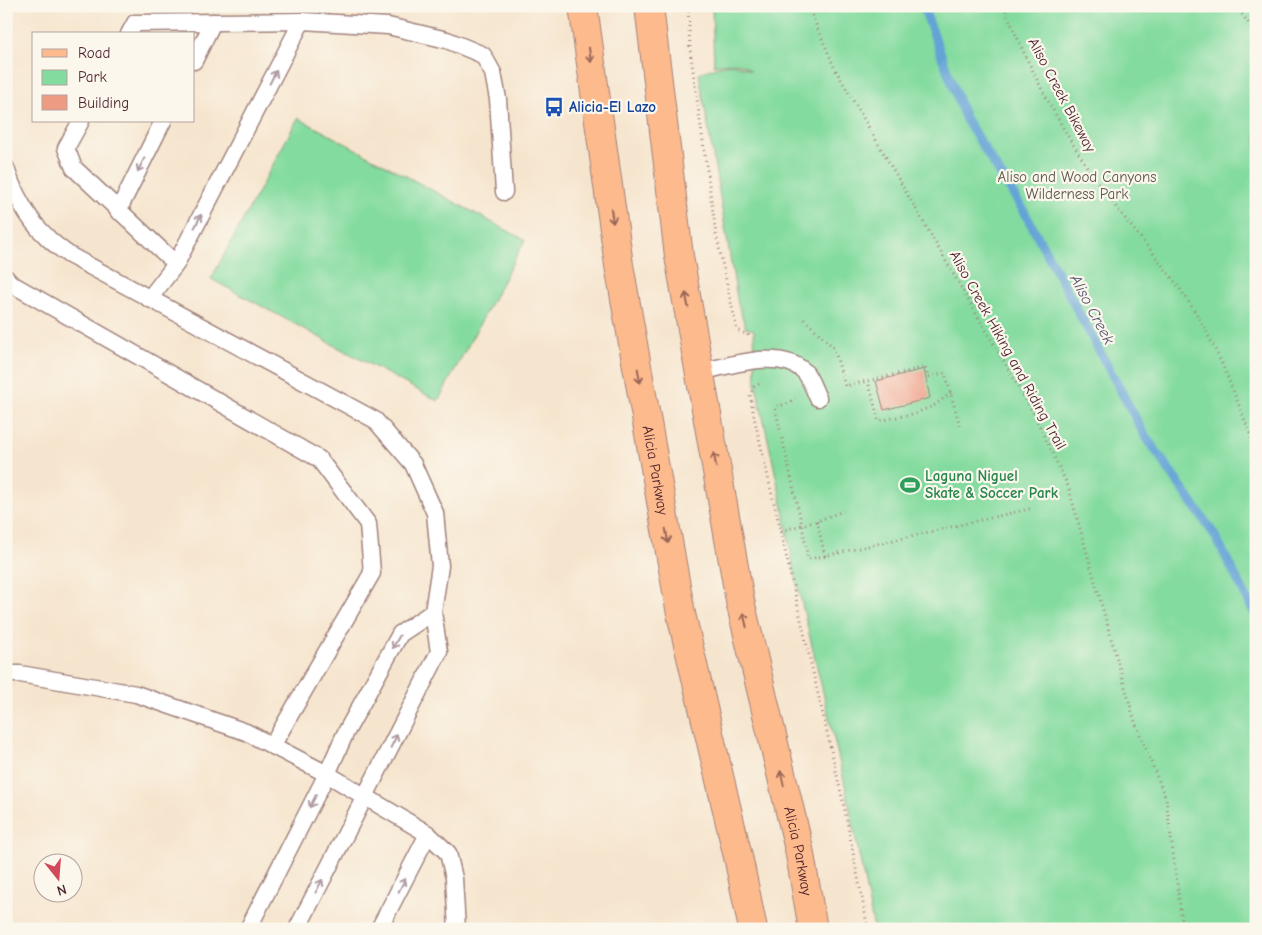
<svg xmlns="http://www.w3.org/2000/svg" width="1262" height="935" font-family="'Comic Neue',sans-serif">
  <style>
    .green { fill: #83db9f; stroke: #667d65 }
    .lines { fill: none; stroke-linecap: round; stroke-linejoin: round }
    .stream { stroke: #63a3d6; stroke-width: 9 }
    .building { fill: #ee9b84 }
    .service-casing { stroke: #a0827c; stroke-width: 19 }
    .primary-casing { stroke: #a0827c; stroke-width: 30 }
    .path { stroke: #a0827c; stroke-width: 3; stroke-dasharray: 1 4; stroke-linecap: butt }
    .service { stroke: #fff; stroke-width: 16 }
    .primary { stroke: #fcba8d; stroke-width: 28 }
    .oneway { stroke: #9a6557 }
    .oneway2 { stroke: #ae9aa0 }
    .labels { text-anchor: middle; stroke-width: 4.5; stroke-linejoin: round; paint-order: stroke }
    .street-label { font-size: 15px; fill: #4a1f2b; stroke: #fbf7ec }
    .transit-label { font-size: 15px; font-weight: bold; fill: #164399; stroke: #fbf7ec; text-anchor: start }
    .park-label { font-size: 15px; fill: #5b574e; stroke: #fbf7ec }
    .leisure-label { font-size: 15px; font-weight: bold; fill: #27864d; stroke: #fbf7ec; text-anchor: start }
    .water-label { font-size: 16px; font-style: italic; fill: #54546f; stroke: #fbf7ec }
  </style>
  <rect width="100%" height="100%" fill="#fbf7ec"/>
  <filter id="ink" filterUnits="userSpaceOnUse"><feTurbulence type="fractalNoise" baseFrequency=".02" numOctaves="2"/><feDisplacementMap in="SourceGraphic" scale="10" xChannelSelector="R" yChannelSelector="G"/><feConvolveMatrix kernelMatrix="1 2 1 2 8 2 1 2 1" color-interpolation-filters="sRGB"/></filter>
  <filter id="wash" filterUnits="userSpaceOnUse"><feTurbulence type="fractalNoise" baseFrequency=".0096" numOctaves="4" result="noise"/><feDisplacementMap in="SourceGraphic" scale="20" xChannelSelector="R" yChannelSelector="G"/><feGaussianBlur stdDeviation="1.12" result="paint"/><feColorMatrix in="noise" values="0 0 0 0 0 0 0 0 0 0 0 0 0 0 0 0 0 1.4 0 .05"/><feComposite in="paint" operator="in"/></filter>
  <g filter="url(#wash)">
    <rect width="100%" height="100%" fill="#f6e5ce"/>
    <g class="green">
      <path d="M 712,6 L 1256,6 L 1256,929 L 874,929 L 845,785 L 794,570 L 783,508 L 756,385 L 754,330 L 746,328 L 738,304 L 699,73 C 721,66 729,59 751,71 C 740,60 728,63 714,65 Z"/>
      <polygon points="298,118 525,240 438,401 211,279"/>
    </g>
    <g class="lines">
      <polyline class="stream" points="923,6 965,118 1025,213 1144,434 1214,534 1256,616"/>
    </g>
    <g id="blocks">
      <polygon class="building" points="924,369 930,398 884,410 876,381"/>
    </g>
  </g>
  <g filter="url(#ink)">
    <use href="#blocks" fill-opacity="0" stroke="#a0827c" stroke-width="1"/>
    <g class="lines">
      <defs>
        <g id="service">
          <polyline points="129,34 135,23 302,21 388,26 447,40 483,55 493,73 498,99 504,192"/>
          <polyline points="194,61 213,22"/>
          <polyline points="81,121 66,148 74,168 176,264"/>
          <path d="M 6,168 C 12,189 28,220 45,235 C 52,243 61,249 69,255 L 375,420 L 413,464 L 435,513 L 440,566 L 433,612 L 439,652 L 297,929"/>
          <polyline points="118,211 163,121"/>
          <polyline points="6,278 10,283 319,459 368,524 372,573 272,746"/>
          <polyline points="149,299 176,264 302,21"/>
          <path d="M 700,372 C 729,366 779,348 804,371 C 810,377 814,390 818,398"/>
          <polyline points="6,674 20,674 136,694 246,732 327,774 428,834 448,853 454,878 457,929"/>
          <polyline points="248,929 327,774 345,734 400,634 433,612"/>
          <polyline points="379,929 428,834"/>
        </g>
        <g id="primary">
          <path id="s1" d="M 583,6 L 619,265 L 681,614 L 739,861 L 753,929"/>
          <path id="s2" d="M 649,6 L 679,256 L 740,601 L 799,849 L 813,929"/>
        </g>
      </defs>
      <use href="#service" class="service-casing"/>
      <use href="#primary" class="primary-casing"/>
      <g class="path">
        <polyline points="688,6 690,49 716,234 737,330 748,335 748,338"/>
        <polyline points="808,6 835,69 1033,412 1068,486 1134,719 1166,799 1183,929"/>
        <path d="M 1004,6 C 1027,64 1057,122 1092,174 C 1123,220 1162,260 1192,307 C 1220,351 1237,401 1256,449"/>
        <polyline points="1236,6 1256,33"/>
        <polyline points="804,319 834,348 845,386 868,381"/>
        <polyline points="759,384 754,387 750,395 755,421 844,806 868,929"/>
        <polyline points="951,393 935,405 916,413 879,421 868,381 925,367 928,377 945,373 960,426"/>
        <polyline points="817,521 825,556 1033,508"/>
        <polyline points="781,531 802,525 775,407 789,403 795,398"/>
        <polyline points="825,556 808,559 802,525 817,521 843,511"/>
      </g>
      <use href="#service" class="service"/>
      <use href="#primary" class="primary"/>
    </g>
    <defs><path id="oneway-shaft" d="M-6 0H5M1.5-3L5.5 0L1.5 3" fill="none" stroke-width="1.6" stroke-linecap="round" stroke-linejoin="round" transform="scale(1.25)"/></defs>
    <g class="oneway">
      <use href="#oneway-shaft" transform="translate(590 55) rotate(82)"/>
      <use href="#oneway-shaft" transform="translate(612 216) rotate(82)"/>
      <use href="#oneway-shaft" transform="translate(687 300) rotate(-100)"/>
      <use href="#oneway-shaft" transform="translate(639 376) rotate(80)"/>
      <use href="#oneway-shaft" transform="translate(715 460) rotate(-100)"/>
      <use href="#oneway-shaft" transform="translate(667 536) rotate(80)"/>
      <use href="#oneway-shaft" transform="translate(745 620) rotate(-103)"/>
      <use href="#oneway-shaft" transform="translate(782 778) rotate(-103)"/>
    </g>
    <g class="oneway2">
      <use href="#oneway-shaft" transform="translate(273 77) rotate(-63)"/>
      <use href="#oneway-shaft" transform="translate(141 165) rotate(117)"/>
      <use href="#oneway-shaft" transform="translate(198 221) rotate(-63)"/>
      <use href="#oneway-shaft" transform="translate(396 642) rotate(119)"/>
      <use href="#oneway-shaft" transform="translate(394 741) rotate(-63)"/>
      <use href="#oneway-shaft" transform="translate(313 801) rotate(117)"/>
      <use href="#oneway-shaft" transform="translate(402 885) rotate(-63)"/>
      <use href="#oneway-shaft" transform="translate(319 886) rotate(-62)"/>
    </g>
  </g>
  <defs>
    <symbol id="bus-bare" viewBox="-9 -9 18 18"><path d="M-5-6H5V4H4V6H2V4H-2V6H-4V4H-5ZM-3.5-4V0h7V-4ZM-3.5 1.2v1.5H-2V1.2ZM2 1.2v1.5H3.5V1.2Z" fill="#1a4fb4" stroke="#fbf7ec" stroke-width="2.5" paint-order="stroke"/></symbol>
    <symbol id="stadium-bare" viewBox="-9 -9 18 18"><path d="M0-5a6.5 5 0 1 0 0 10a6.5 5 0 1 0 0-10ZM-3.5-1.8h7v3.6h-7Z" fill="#2e9e5b" stroke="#fbf7ec" stroke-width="2.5" paint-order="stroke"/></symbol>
  </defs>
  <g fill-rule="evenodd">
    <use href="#bus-bare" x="540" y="93" width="28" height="28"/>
    <use href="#stadium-bare" x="896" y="471" width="28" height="28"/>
  </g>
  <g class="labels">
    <g class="street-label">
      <text transform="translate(1062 95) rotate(62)" y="5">Aliso Creek Bikeway</text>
      <text transform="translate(1008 350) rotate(61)" y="5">Aliso Creek Hiking and Riding Trail</text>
      <text dy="5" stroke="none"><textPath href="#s1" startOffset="470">Alicia Parkway</textPath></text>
      <text dy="5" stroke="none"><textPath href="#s2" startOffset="859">Alicia Parkway</textPath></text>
    </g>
    <g class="transit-label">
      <text x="569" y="112">Alicia-El Lazo</text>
    </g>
    <g class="park-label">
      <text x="1077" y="182">Aliso and Wood Canyons<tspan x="1077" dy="17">Wilderness Park</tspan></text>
    </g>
    <g class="leisure-label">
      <text x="925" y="481">Laguna Niguel<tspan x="925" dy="17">Skate &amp; Soccer Park</tspan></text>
    </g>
    <g class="water-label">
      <text transform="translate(1093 309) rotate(62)" y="6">Aliso Creek</text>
    </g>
  </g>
  <rect width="1262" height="935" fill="none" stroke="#fbf7ec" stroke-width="25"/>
  <rect x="32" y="32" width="162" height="90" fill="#fbf7ec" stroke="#b4a19f"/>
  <rect x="42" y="49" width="25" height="8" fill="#fcba8d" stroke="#b4a19f"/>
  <text x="78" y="58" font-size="15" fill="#4a1f2b">Road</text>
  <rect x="42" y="70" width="25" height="15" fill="#83db9f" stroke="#b4a19f"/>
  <text x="78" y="82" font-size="15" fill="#4a1f2b">Park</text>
  <rect x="42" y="95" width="25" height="15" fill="#ee9b84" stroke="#b4a19f"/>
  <text x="78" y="108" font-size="15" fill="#4a1f2b">Building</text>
  <g transform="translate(58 878) rotate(163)"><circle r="24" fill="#fbf7ec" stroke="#b4a19f"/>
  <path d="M0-4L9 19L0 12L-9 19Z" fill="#d1495b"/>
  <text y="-8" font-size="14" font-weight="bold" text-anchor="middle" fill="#4a1f2b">N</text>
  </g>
</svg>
